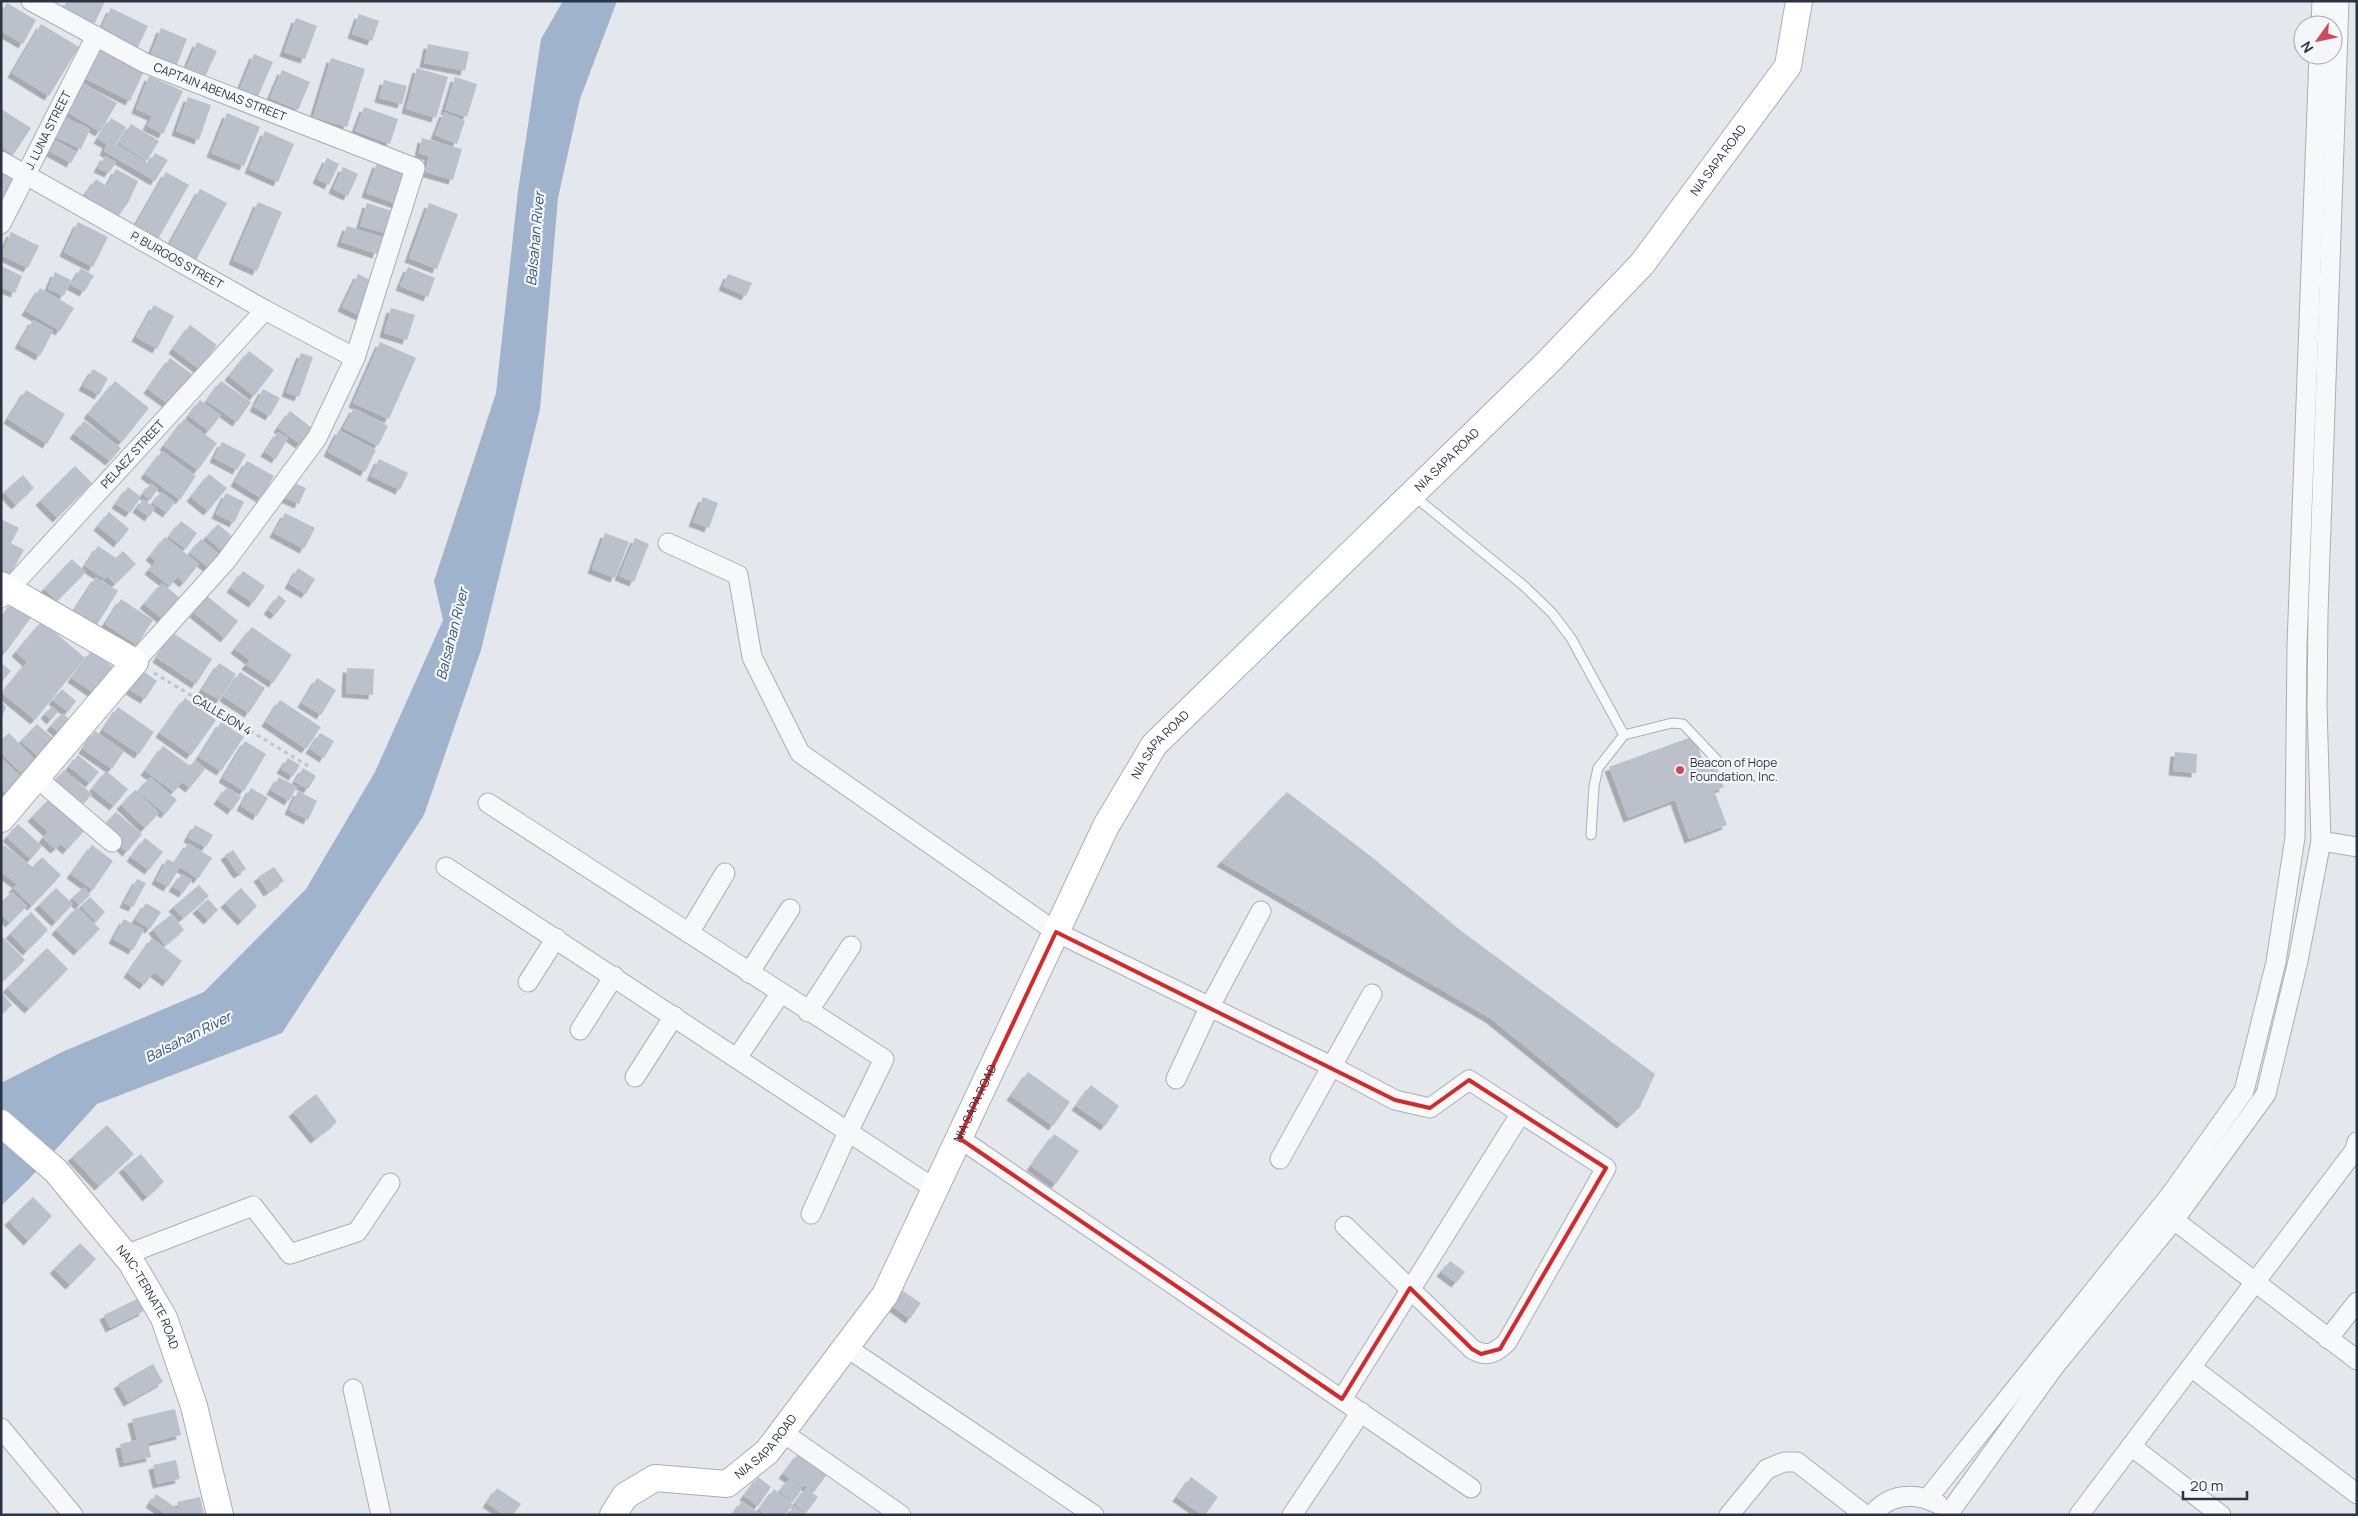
<svg xmlns="http://www.w3.org/2000/svg" width="2358" height="1516" font-family="Manrope,sans-serif">
  <style>
    .water { fill: #9fb4cc }
    .building { fill: #bbc0ca; filter: url(#shadow) }
    .lines { fill: none; stroke-linecap: round; stroke-linejoin: round }
    .lane-casing { stroke: #a9aeb7; stroke-width: 11 }
    .street-casing { stroke: #a9aeb7; stroke-width: 21 }
    .secondary-casing { stroke: #a9aeb7; stroke-width: 28 }
    .path { stroke: #c2c5cb; stroke-width: 3; stroke-dasharray: 4 4; stroke-linecap: butt }
    .lane { stroke: #f7f8fa; stroke-width: 9 }
    .street { stroke: #f7f8fa; stroke-width: 19 }
    .secondary { stroke: #fff; stroke-width: 26 }
    .marked { fill: none; stroke: #d62828; stroke-width: 4; stroke-linejoin: round }
    .poi-dot { fill: #d1495b; stroke: #f4f6f9; stroke-width: 2 }
    .labels { text-anchor: middle; stroke-width: 4.5; stroke-linejoin: round; paint-order: stroke }
    .street-label { font-size: 12px; fill: #2b3445; stroke: #f4f6f9 }
    .poi-label { font-size: 12px; fill: #2b3445; stroke: #f4f6f9; text-anchor: start }
    .water-label { font-size: 14px; font-style: italic; fill: #34527a; stroke: #f4f6f9 }
  </style>
  <defs>
    <filter id="shadow"><feDropShadow dx="-4.5" dy="4.5" stdDeviation="0" flood-color="#0004"/></filter>
  </defs>
  <rect width="100%" height="100%" fill="#e4e7ec"/>
  <polygon class="water" points="563,1 617,1 580,99 558,198 540,409 481,650 424,815 282,1033 97,1104 29,1179 1,1206 1,1083 62,1052 204,992 306,889 375,772 443,620 434,581 496,393 518,191 541,39"/>
  <g class="building">
    <polygon points="67,1 105,1 95,23 63,8"/>
    <polygon points="7,3 36,20 23,44 1,31 1,14"/>
    <polygon points="111,8 148,26 137,49 100,31"/>
    <polygon points="359,14 379,21 372,41 352,34"/>
    <polygon points="296,18 317,26 305,59 284,52"/>
    <polygon points="41,24 79,47 49,96 12,73"/>
    <polygon points="161,28 187,39 176,67 150,56"/>
    <polygon points="197,42 217,51 205,77 186,68"/>
    <polygon points="95,44 145,69 130,101 80,76"/>
    <polygon points="428,44 469,52 465,71 424,63"/>
    <polygon points="254,54 273,62 256,101 238,93"/>
    <polygon points="331,58 365,69 347,127 313,117"/>
    <polygon points="417,68 448,77 436,118 406,109"/>
    <polygon points="282,70 310,82 298,110 270,98"/>
    <polygon points="149,76 183,91 163,134 147,126 152,116 136,109"/>
    <polygon points="455,77 477,84 467,117 445,110"/>
    <polygon points="384,80 407,86 402,104 379,98"/>
    <polygon points="81,82 117,103 100,132 64,110"/>
    <polygon points="188,97 211,105 199,140 176,131"/>
    <polygon points="364,107 398,119 390,144 355,131"/>
    <polygon points="1,109 31,128 13,155 1,147"/>
    <polygon points="444,112 465,121 457,144 435,135"/>
    <polygon points="227,113 260,127 244,166 211,153"/>
    <polygon points="62,116 90,129 81,149 53,136"/>
    <polygon points="111,118 126,127 116,144 149,164 155,153 168,160 155,181 104,151 107,144 98,139"/>
    <polygon points="131,124 159,141 147,161 119,143"/>
    <polygon points="265,131 294,144 278,182 249,169"/>
    <polygon points="48,136 77,152 71,163 42,147"/>
    <polygon points="422,138 462,149 453,180 425,172 429,156 419,153"/>
    <polygon points="105,156 116,162 109,173 98,168"/>
    <polygon points="327,158 339,164 329,185 317,179"/>
    <polygon points="377,163 408,175 397,204 366,193"/>
    <polygon points="343,167 358,174 348,196 333,189"/>
    <polygon points="116,169 138,181 129,201 118,217 85,195 96,179 107,186"/>
    <polygon points="1,172 13,177 4,196 1,195"/>
    <polygon points="166,172 189,185 158,239 135,226"/>
    <polygon points="200,189 227,203 196,260 169,245"/>
    <polygon points="258,202 282,212 257,271 233,260"/>
    <polygon points="367,203 395,212 388,234 360,226"/>
    <polygon points="429,203 458,214 437,269 409,258"/>
    <polygon points="78,222 108,237 93,267 64,252"/>
    <polygon points="347,226 382,237 377,254 341,242"/>
    <polygon points="11,232 39,246 28,268 1,255"/>
    <polygon points="1,266 22,276 15,293 1,287"/>
    <polygon points="408,267 435,278 428,297 400,286"/>
    <polygon points="81,268 94,276 84,292 71,285"/>
    <polygon points="55,272 71,280 64,296 48,289"/>
    <polygon points="358,274 379,284 363,317 342,307"/>
    <polygon points="728,274 752,283 746,296 723,286"/>
    <polygon points="40,288 74,308 60,331 26,311"/>
    <polygon points="154,305 174,316 157,349 136,337"/>
    <polygon points="391,308 415,315 407,340 384,333"/>
    <polygon points="33,320 53,331 40,356 19,344"/>
    <polygon points="190,325 217,345 199,369 173,349"/>
    <polygon points="380,342 416,358 389,419 353,403"/>
    <polygon points="249,351 274,370 254,396 229,376"/>
    <polygon points="301,353 313,357 299,397 286,392"/>
    <polygon points="170,358 192,374 170,405 148,389"/>
    <polygon points="93,369 108,378 99,395 83,386"/>
    <polygon points="115,381 149,408 122,442 88,414"/>
    <polygon points="221,381 251,402 237,422 207,401"/>
    <polygon points="263,389 280,398 270,416 254,407"/>
    <polygon points="26,390 65,414 47,444 8,419"/>
    <polygon points="200,400 221,415 209,431 189,416"/>
    <polygon points="354,408 388,426 378,446 343,428"/>
    <polygon points="290,411 312,428 300,444 278,428"/>
    <polygon points="184,419 217,443 198,470 164,446"/>
    <polygon points="84,421 121,448 110,461 74,434"/>
    <polygon points="339,430 376,450 365,472 328,452"/>
    <polygon points="278,432 288,438 276,459 265,452"/>
    <polygon points="222,442 246,454 237,470 214,458"/>
    <polygon points="162,451 196,476 180,500 145,474"/>
    <polygon points="379,459 408,473 400,490 371,476"/>
    <polygon points="247,461 274,476 261,498 235,482"/>
    <polygon points="75,466 92,483 57,518 40,501"/>
    <polygon points="209,474 227,488 208,511 191,497"/>
    <polygon points="23,475 34,488 16,505 4,492"/>
    <polygon points="290,481 306,488 299,504 283,497"/>
    <polygon points="151,483 158,489 150,500 143,494"/>
    <polygon points="128,487 141,497 130,513 116,504"/>
    <polygon points="161,492 175,502 167,513 153,503"/>
    <polygon points="226,493 244,502 234,523 216,514"/>
    <polygon points="703,497 718,503 709,528 693,522"/>
    <polygon points="143,499 155,508 149,517 137,508"/>
    <polygon points="109,512 129,529 118,543 98,526"/>
    <polygon points="285,513 315,528 304,549 274,533"/>
    <polygon points="1,519 19,528 11,543 24,550 9,577 1,573"/>
    <polygon points="181,521 197,533 186,549 169,537"/>
    <polygon points="218,524 235,539 223,552 206,537"/>
    <polygon points="605,533 629,542 615,578 592,569"/>
    <polygon points="165,537 199,564 184,583 177,577 170,586 149,570 156,561 150,556"/>
    <polygon points="635,538 649,544 634,582 619,576"/>
    <polygon points="201,539 220,555 210,569 190,553"/>
    <polygon points="98,546 116,558 123,551 136,564 115,584 107,576 105,579 85,566"/>
    <polygon points="72,559 86,572 57,601 44,589"/>
    <polygon points="298,568 315,579 306,594 289,584"/>
    <polygon points="243,571 265,586 253,603 231,588"/>
    <polygon points="96,577 118,591 95,628 72,614"/>
    <polygon points="162,583 181,599 164,620 144,604"/>
    <polygon points="279,595 286,601 275,615 268,610"/>
    <polygon points="207,596 238,621 225,638 194,613"/>
    <polygon points="121,599 153,620 137,645 105,624"/>
    <polygon points="13,602 32,616 6,652 1,649 1,618"/>
    <polygon points="42,621 85,658 35,720 2,693 27,662 16,652"/>
    <polygon points="252,627 292,655 273,683 246,665 250,660 235,649"/>
    <polygon points="173,633 212,659 196,684 157,658"/>
    <polygon points="91,651 116,669 98,696 72,678"/>
    <polygon points="1,663 11,671 1,683"/>
    <polygon points="219,663 236,674 220,700 202,690"/>
    <polygon points="347,668 374,669 373,695 346,693"/>
    <polygon points="143,671 157,681 145,699 130,690"/>
    <polygon points="240,672 265,688 249,713 224,697"/>
    <polygon points="317,678 336,690 321,715 302,703"/>
    <polygon points="62,689 76,701 68,712 53,700"/>
    <polygon points="185,698 216,720 191,755 160,733"/>
    <polygon points="280,700 321,727 306,749 266,722"/>
    <polygon points="1,701 6,707 1,719"/>
    <polygon points="52,706 58,712 51,720 45,714"/>
    <polygon points="118,707 154,732 139,754 103,730"/>
    <polygon points="62,713 73,722 62,736 51,726"/>
    <polygon points="221,722 244,737 221,771 199,757"/>
    <polygon points="37,724 55,740 39,757 21,741"/>
    <polygon points="95,731 124,751 112,769 83,749"/>
    <polygon points="9,733 37,762 23,775 1,753 1,740"/>
    <polygon points="320,733 334,741 324,758 310,749"/>
    <polygon points="1694,736 1703,761 1712,757 1724,787 1714,791 1727,825 1689,839 1675,800 1628,818 1609,767"/>
    <polygon points="245,741 266,754 244,791 223,778"/>
    <polygon points="163,746 190,766 195,760 205,769 190,788 182,782 174,792 145,771"/>
    <polygon points="2175,752 2197,754 2196,773 2173,771"/>
    <polygon points="78,755 99,772 90,783 69,767"/>
    <polygon points="1,758 26,781 11,798 1,789"/>
    <polygon points="288,758 300,765 293,776 281,769"/>
    <polygon points="303,768 316,776 308,789 295,782"/>
    <polygon points="64,770 92,794 81,807 53,783"/>
    <polygon points="106,771 128,789 114,806 92,789"/>
    <polygon points="150,777 177,800 165,814 138,791"/>
    <polygon points="279,777 297,787 289,801 271,790"/>
    <polygon points="227,787 241,797 232,810 218,800"/>
    <polygon points="251,788 268,798 257,816 241,806"/>
    <polygon points="135,790 159,813 145,828 121,805"/>
    <polygon points="298,791 317,801 308,820 289,810"/>
    <polygon points="1287,792 1373,858 1460,930 1655,1074 1640,1107 1621,1124 1490,1018 1221,862"/>
    <polygon points="49,799 84,831 67,850 61,844 55,849 43,838 48,832 32,817"/>
    <polygon points="116,812 142,834 127,852 101,829"/>
    <polygon points="18,824 42,846 31,859 7,837"/>
    <polygon points="195,825 213,835 206,847 188,838"/>
    <polygon points="145,838 163,852 149,870 131,857"/>
    <polygon points="1,843 33,867 42,857 61,875 32,906 13,888 17,884 1,872"/>
    <polygon points="188,843 212,858 198,879 180,867 168,887 156,880 167,859 175,863"/>
    <polygon points="92,845 113,861 93,890 71,874"/>
    <polygon points="233,850 246,869 238,874 225,855"/>
    <polygon points="274,867 284,881 268,892 258,877"/>
    <polygon points="182,874 192,880 183,893 173,887"/>
    <polygon points="137,879 146,883 133,907 124,903"/>
    <polygon points="199,885 209,896 183,918 173,907"/>
    <polygon points="84,887 90,895 79,905 72,898"/>
    <polygon points="56,888 73,904 56,922 39,905"/>
    <polygon points="241,888 257,906 242,921 225,903"/>
    <polygon points="12,892 27,906 10,923 1,914 1,902"/>
    <polygon points="90,897 105,912 96,922 81,906"/>
    <polygon points="208,899 218,910 208,920 197,909"/>
    <polygon points="146,903 161,912 150,929 135,920"/>
    <polygon points="77,907 100,929 78,951 56,930"/>
    <polygon points="31,912 48,930 27,951 10,934"/>
    <polygon points="172,914 184,930 165,945 153,929"/>
    <polygon points="124,919 144,930 133,950 113,939"/>
    <polygon points="3,937 25,960 2,982 1,939"/>
    <polygon points="152,938 182,961 167,982 154,972 144,985 128,973"/>
    <polygon points="47,948 68,969 29,1009 7,988"/>
    <polygon points="3,994 12,1005 1,1014 1,995"/>
    <polygon points="1028,1072 1070,1102 1053,1126 1011,1096"/>
    <polygon points="1091,1085 1119,1106 1105,1126 1076,1106"/>
    <polygon points="316,1094 337,1122 315,1139 293,1112"/>
    <polygon points="107,1125 134,1154 99,1186 72,1157"/>
    <polygon points="1054,1134 1079,1151 1056,1184 1031,1166"/>
    <polygon points="141,1154 164,1182 147,1197 123,1168"/>
    <polygon points="33,1197 52,1216 28,1241 9,1221"/>
    <polygon points="80,1243 96,1259 70,1285 54,1269"/>
    <polygon points="1450,1261 1465,1272 1456,1283 1441,1272"/>
    <polygon points="903,1291 921,1303 910,1319 892,1306"/>
    <polygon points="137,1299 144,1311 110,1328 104,1315"/>
    <polygon points="153,1364 163,1382 128,1402 118,1384"/>
    <polygon points="175,1409 181,1435 148,1443 151,1457 124,1463 120,1444 137,1440 132,1419"/>
    <polygon points="799,1453 828,1473 814,1492 804,1485 803,1487 783,1474"/>
    <polygon points="176,1460 180,1479 157,1484 153,1465"/>
    <polygon points="758,1477 771,1487 758,1506 744,1496"/>
    <polygon points="1191,1477 1218,1497 1205,1515 1202,1515 1177,1497"/>
    <polygon points="789,1479 802,1489 793,1502 780,1491"/>
    <polygon points="497,1488 521,1504 513,1515 504,1515 487,1503"/>
    <polygon points="806,1488 818,1497 806,1513 795,1504"/>
    <polygon points="774,1489 793,1504 785,1515 766,1515 759,1510"/>
    <polygon points="156,1494 179,1510 177,1502 200,1497 204,1515 167,1515 150,1503"/>
    <polygon points="742,1501 762,1515 733,1515"/>
    <polygon points="794,1506 806,1515 788,1515"/>
  </g>
  <g class="lines">
    <defs>
      <g id="lane">
        <polyline points="1414,496 1524,586 1552,613 1571,638 1624,735 1598,768 1594,786 1591,835"/>
        <polyline points="1624,735 1672,723 1683,724 1716,759"/>
      </g>
      <g id="street">
        <path id="s1" d="M 31,1 L 145,63 L 415,168 L 355,358 L 317,438 L 226,561 L 135,662"/>
        <polyline points="2321,25 2322,1"/>
        <path id="s2" d="M 1,161 L 265,310 L 355,358"/>
        <path id="s3" d="M 1,224 L 96,36"/>
        <path d="M 668,543 L 738,575 L 752,657 L 800,753 L 1056,932 L 1333,1067 L 1395,1100 L 1430,1108 L 1469,1080 L 1606,1168 L 1507,1342 C 1496,1353 1486,1358 1472,1349 L 1345,1226"/>
        <path id="s4" d="M 1,598 L 265,310"/>
        <polyline points="37,778 112,842"/>
        <polyline points="488,803 884,1059 848,1132 811,1214"/>
        <polyline points="2321,841 2357,847"/>
        <polyline points="446,867 935,1189"/>
        <polyline points="689,933 725,873"/>
        <polyline points="749,973 790,909"/>
        <polyline points="528,982 556,938"/>
        <polyline points="808,1012 851,946"/>
        <polyline points="580,1030 614,976"/>
        <polyline points="737,1058 780,994"/>
        <polyline points="635,1077 674,1016"/>
        <polyline points="1176,1079 1209,1008 1261,911"/>
        <polyline points="959,1138 1471,1488"/>
        <polyline points="1280,1159 1372,994"/>
        <polyline points="2174,1220 2357,1360"/>
        <polyline points="125,1255 253,1206 290,1254 357,1232 390,1183"/>
        <polyline points="2328,1339 2357,1302"/>
        <polyline points="846,1347 1094,1515"/>
        <polyline points="2191,1367 2357,1494"/>
        <polyline points="353,1389 381,1515"/>
        <polyline points="1342,1399 1521,1113"/>
        <polyline points="1,1428 73,1515"/>
        <polyline points="782,1432 901,1515"/>
        <polyline points="2131,1446 2221,1515"/>
        <polyline points="1928,1498 2171,1194 2244,1091 2276,962 2295,837 2297,645 2319,55"/>
        <polyline points="1949,1513 2054,1367 2174,1220 2266,1094 2298,961 2321,841 2317,706 2318,614 2339,1"/>
        <polyline points="1292,1515 1361,1412"/>
        <polyline points="1729,1515 1767,1469 1784,1462 1797,1462 1865,1515"/>
        <path d="M 1872,1515 C 1889,1494 1914,1491 1938,1504"/>
        <polyline points="2079,1515 2355,1150 2357,1142"/>
      </g>
      <g id="secondary">
        <polyline points="1,585 135,662 1,819"/>
        <path id="s5" d="M 1,1123 L 56,1171 L 131,1262 L 164,1318 L 194,1406 L 220,1515"/>
        <path id="s6" d="M 613,1515 L 625,1496 L 655,1478 L 727,1484 L 767,1452 L 885,1295 L 1106,826 L 1154,745 L 1548,362 L 1642,264 L 1788,66 L 1799,1"/>
      </g>
    </defs>
    <use href="#lane" class="lane-casing"/>
    <use href="#street" class="street-casing"/>
    <use href="#secondary" class="secondary-casing"/>
    <polyline class="path" points="154,673 310,767"/>
    <use href="#lane" class="lane"/>
    <use href="#street" class="street"/>
    <use href="#secondary" class="secondary"/>
  </g>
  <path class="marked" d="M 1056,932 L 1395,1100 L 1430,1108 L 1469,1080 L 1606,1168 L 1500,1349 L 1481,1354 L 1472,1349 L 1410,1288 L 1342,1399 L 959,1138 Z"/>
  <circle class="poi-dot" cx="1680" cy="770" r="5"/>
  <g class="labels">
    <g class="street-label">
      <text dy="4" stroke="none"><textPath href="#s1" startOffset="210">CAPTAIN ABENAS STREET</textPath></text>
      <text dy="4" stroke="none"><textPath href="#s3" startOffset="105">J. LUNA STREET</textPath></text>
      <text dy="4" stroke="none"><textPath href="#s6" startOffset="1804">NIA SAPA ROAD</textPath></text>
      <text dy="4" stroke="none"><textPath href="#s2" startOffset="202">P. BURGOS STREET</textPath></text>
      <text dy="4" stroke="none"><textPath href="#s4" startOffset="195">PELAEZ STREET</textPath></text>
      <text dy="4" stroke="none"><textPath href="#s6" startOffset="1399">NIA SAPA ROAD</textPath></text>
      <text transform="translate(222 715) rotate(31)" y="4">CALLEJON 4</text>
      <text dy="4" stroke="none"><textPath href="#s6" startOffset="994">NIA SAPA ROAD</textPath></text>
      <text dy="4" stroke="none"><textPath href="#s6" startOffset="589">NIA SAPA ROAD</textPath></text>
      <text dy="4" stroke="none"><textPath href="#s5" startOffset="230">NAIC-TERNATE ROAD</textPath></text>
      <text dy="4" stroke="none"><textPath href="#s6" startOffset="184">NIA SAPA ROAD</textPath></text>
    </g>
    <g class="poi-label">
      <text x="1690" y="767">Beacon of Hope<tspan x="1690" dy="14">Foundation, Inc.</tspan></text>
    </g>
    <g class="water-label">
      <text transform="translate(535 239) rotate(-85)" y="5">Balsahan River</text>
      <text transform="translate(452 634) rotate(-76)" y="5">Balsahan River</text>
      <text transform="translate(188 1037) rotate(-27)" y="5">Balsahan River</text>
    </g>
  </g>
  <rect width="2358" height="1516" fill="none" stroke="#2b3445" stroke-width="5"/>
  <g transform="translate(2318 40) rotate(237)"><circle r="24" fill="#f4f6f9" stroke="#a4a8b1"/>
  <path d="M0-4L9 19L0 12L-9 19Z" fill="#d1495b"/>
  <text y="-8" font-size="14" font-weight="bold" text-anchor="middle" fill="#2b3445">N</text>
  </g>
  <path d="M2183 1491v8h64v-8" fill="none" stroke="#2b3445" stroke-width="2.5"/>
  <text x="2190" y="1491" font-size="15" fill="#2b3445" stroke="#f4f6f9" stroke-width="4" paint-order="stroke">20 m</text>
</svg>
